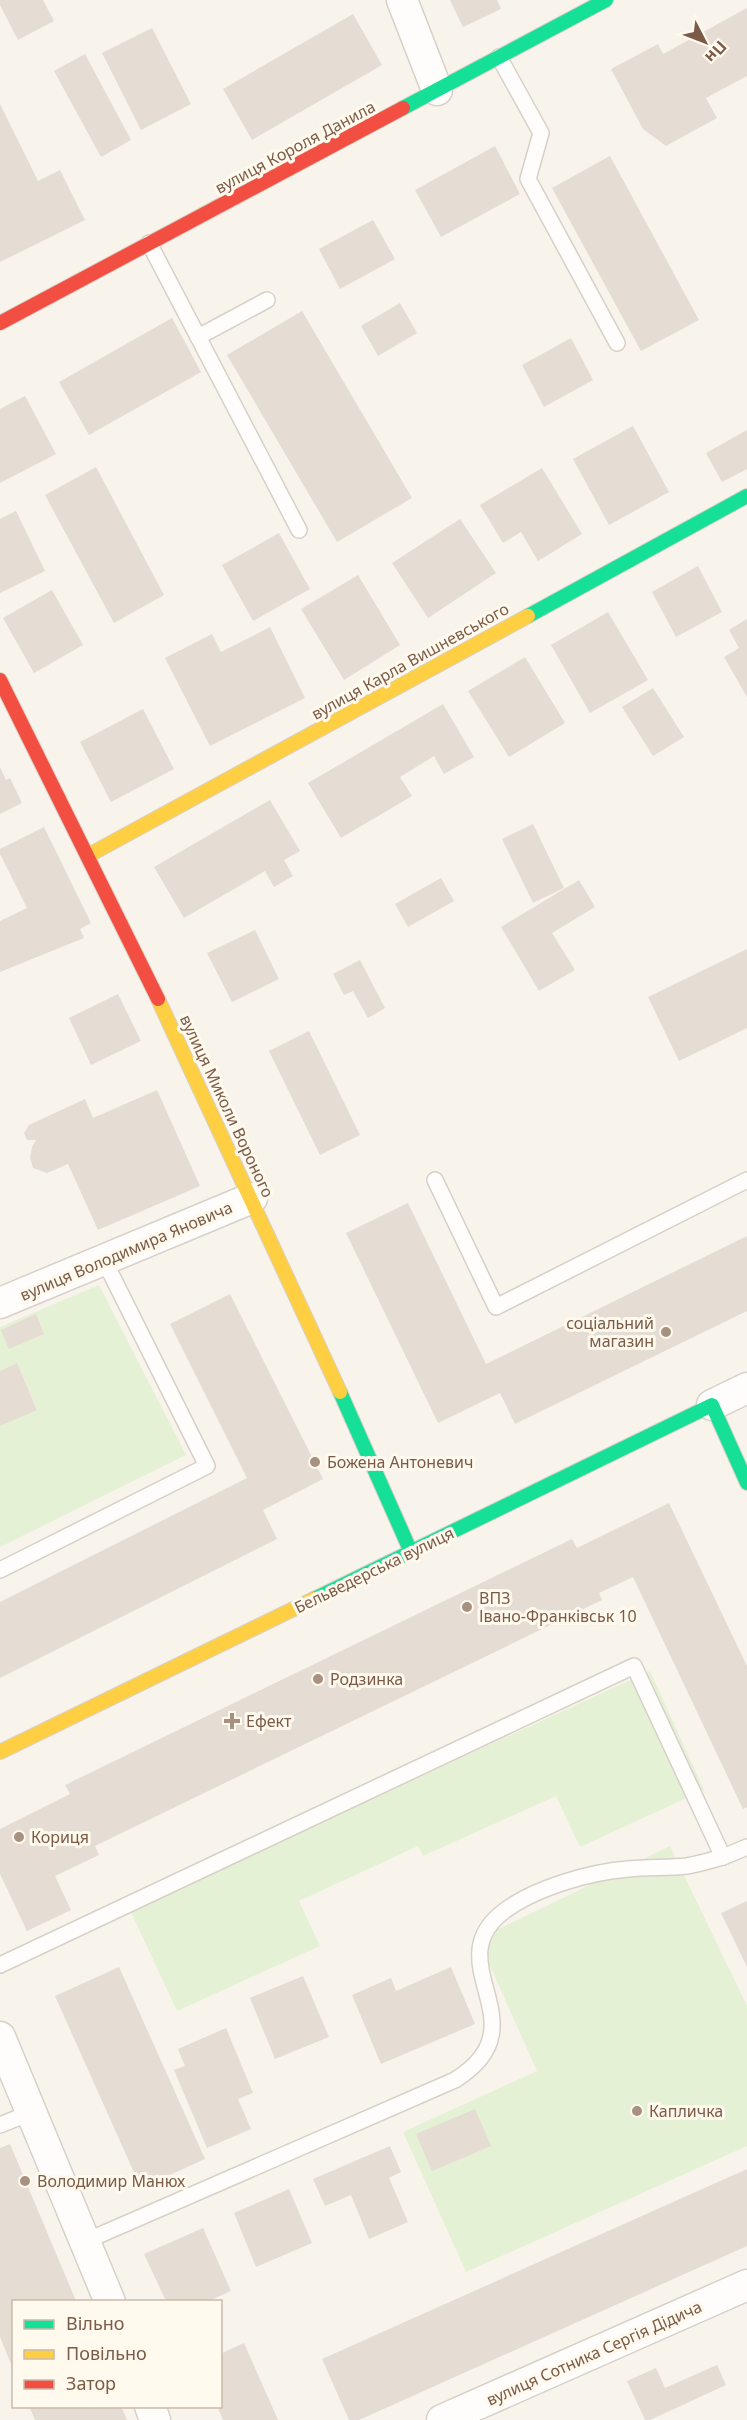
<svg xmlns="http://www.w3.org/2000/svg" width="747" height="2420" font-family="'Noto Sans',sans-serif">
  <style>
    .green { fill: #e4f1d5 }
    .building { fill: #e5dcd3 }
    .lines { fill: none; stroke-linecap: round; stroke-linejoin: round }
    .lane-casing { stroke: #d8d0c8; stroke-width: 18 }
    .street-casing { stroke: #d8d0c8; stroke-width: 33 }
    .fast-casing { stroke: #d8d0c7; stroke-width: 16 }
    .slow-casing { stroke: #d8d0c7; stroke-width: 16 }
    .jam-casing { stroke: #d8d0c7; stroke-width: 16 }
    .lane { stroke: #fefdfc; stroke-width: 15 }
    .street { stroke: #fefdfc; stroke-width: 30 }
    .fast { stroke: #16e098; stroke-width: 14 }
    .slow { stroke: #ffcf43; stroke-width: 14 }
    .jam { stroke: #f24e42; stroke-width: 14 }
    .poi-dot { fill: #a79181; stroke: #fff9ee; stroke-width: 2 }
    .labels { text-anchor: middle; stroke-width: 6; stroke-linejoin: round; paint-order: stroke }
    .street-label { font-size: 16px; fill: #7b5b47; stroke: #fff9ee }
    .poi-label { font-size: 16px; fill: #7b5b47; stroke: #fff9ee; text-anchor: start }
  </style>
  <rect width="100%" height="100%" fill="#f8f4ec"/>
  <g class="green">
    <polygon points="99,1285 186,1455 0,1547 0,1426 37,1409 17,1363 0,1371 0,1327"/>
    <polygon points="650,1671 704,1790 580,1847 556,1796 423,1856 418,1846 299,1901 320,1946 177,2011 130,1910"/>
    <polygon points="670,1846 747,2006 747,2146 466,2272 403,2132 537,2071 478,1939"/>
  </g>
  <g class="building">
    <polygon points="0,0 43,0 54,21 18,40 0,5"/>
    <polygon points="450,0 497,0 501,9 463,27"/>
    <polygon points="747,8 747,76 706,98 717,118 666,146 643,129 611,69 658,44 663,54"/>
    <polygon points="353,14 382,65 252,140 223,89"/>
    <polygon points="152,28 191,104 141,130 102,53"/>
    <polygon points="85,54 131,140 101,157 54,71"/>
    <polygon points="0,104 38,181 60,170 85,220 0,262"/>
    <polygon points="495,146 520,194 441,237 415,190"/>
    <polygon points="610,156 699,320 641,351 552,188"/>
    <polygon points="373,220 395,259 340,289 319,249"/>
    <polygon points="400,303 417,333 378,356 361,326"/>
    <polygon points="302,311 412,498 337,542 227,355"/>
    <polygon points="172,318 201,372 89,435 59,382"/>
    <polygon points="571,338 593,380 544,407 522,365"/>
    <polygon points="25,396 56,454 0,483 0,409"/>
    <polygon points="633,426 669,492 609,525 573,459"/>
    <polygon points="747,430 747,469 722,482 706,453"/>
    <polygon points="96,467 164,595 114,623 45,495"/>
    <polygon points="542,468 582,534 538,561 521,532 503,543 480,505"/>
    <polygon points="16,511 45,571 0,593 0,519"/>
    <polygon points="460,519 496,573 428,618 392,563"/>
    <polygon points="279,533 310,589 253,621 222,565"/>
    <polygon points="698,566 722,612 676,637 652,592"/>
    <polygon points="358,575 400,645 344,680 301,609"/>
    <polygon points="52,590 83,645 34,673 3,618"/>
    <polygon points="608,612 648,680 590,713 551,645"/>
    <polygon points="747,619 747,697 724,657 739,648 729,630"/>
    <polygon points="270,627 305,698 210,746 165,658 212,634 221,652"/>
    <polygon points="525,657 565,723 509,757 468,691"/>
    <polygon points="653,688 684,737 653,756 622,707"/>
    <polygon points="443,704 474,757 444,774 434,756 413,769 400,777 412,796 341,838 308,783"/>
    <polygon points="143,709 174,769 111,802 80,742"/>
    <polygon points="0,767 6,780 10,778 22,803 0,814"/>
    <polygon points="270,800 300,851 284,860 293,876 274,887 265,871 184,918 154,867"/>
    <polygon points="533,824 564,888 533,903 502,839"/>
    <polygon points="44,827 91,923 80,929 84,938 0,972 0,921 27,908 0,854 0,849"/>
    <polygon points="441,878 454,901 408,927 395,904"/>
    <polygon points="579,880 595,907 552,933 575,970 539,991 501,927"/>
    <polygon points="255,930 279,979 232,1002 207,953"/>
    <polygon points="747,949 747,1028 679,1061 648,997"/>
    <polygon points="360,960 385,1008 368,1018 353,991 344,995 333,974"/>
    <polygon points="118,994 141,1041 91,1065 69,1018"/>
    <polygon points="309,1031 360,1135 320,1155 269,1051"/>
    <polygon points="157,1090 200,1186 98,1230 68,1164 47,1173 33,1168 30,1158 32,1147 36,1140 27,1140 24,1133 29,1125 85,1099 93,1118"/>
    <polygon points="408,1203 486,1364 747,1236 747,1311 515,1424 500,1393 438,1423 346,1233"/>
    <polygon points="230,1294 323,1479 263,1510 277,1539 0,1678 0,1602 247,1478 170,1324"/>
    <polygon points="36,1314 44,1334 9,1349 1,1330"/>
    <polygon points="17,1363 37,1410 0,1426 0,1371"/>
    <polygon points="669,1503 747,1666 747,1807 743,1809 633,1577 599,1593 602,1600 95,1846 99,1855 55,1876 71,1910 27,1931 0,1874 0,1829 70,1794 65,1785 572,1539 577,1548"/>
    <polygon points="747,1901 747,1967 721,1913"/>
    <polygon points="119,1967 205,2159 141,2188 55,1996"/>
    <polygon points="451,1967 475,2024 381,2064 352,1995 391,1978 396,1991"/>
    <polygon points="303,1976 329,2037 275,2059 250,1998"/>
    <polygon points="226,2028 253,2093 238,2099 251,2129 207,2148 174,2070 185,2066 178,2049"/>
    <polygon points="475,2109 491,2146 432,2171 416,2134"/>
    <polygon points="10,2144 76,2301 14,2302 13,2369 0,2337 0,2148"/>
    <polygon points="390,2146 401,2172 389,2178 408,2222 369,2239 351,2195 325,2206 313,2179"/>
    <polygon points="747,2169 747,2246 359,2420 349,2420 322,2359"/>
    <polygon points="289,2189 312,2243 256,2267 234,2213"/>
    <polygon points="203,2228 231,2291 209,2301 166,2301 144,2254"/>
    <polygon points="244,2343 278,2420 223,2420 217,2406 220,2406 220,2354"/>
    <polygon points="717,2365 726,2385 650,2420 645,2420 627,2381 656,2368 665,2388"/>
    <polygon points="29,2406 121,2406 127,2420 35,2420"/>
  </g>
  <g class="lines">
    <defs>
      <g id="lane">
        <polyline points="499,57 541,133 528,179 617,343"/>
        <polyline points="149,243 299,530"/>
        <polyline points="198,337 267,300"/>
        <polyline points="435,1180 496,1307 747,1180"/>
        <polyline points="0,1570 207,1466 104,1260"/>
        <polyline points="0,1965 634,1666 723,1857 747,1847"/>
        <polyline points="0,2125 32,2112"/>
        <path d="M 86,2241 L 455,2080 C 544,2025 436,1964 503,1912 C 534,1888 590,1872 628,1869 C 648,1867 668,1868 687,1866 C 699,1864 711,1860 723,1857"/>
      </g>
      <g id="street">
        <polyline points="402,0 437,90"/>
        <polyline points="0,1303 252,1198"/>
        <polyline points="712,1405 747,1388"/>
        <polyline points="0,2037 110,2302"/>
        <polyline points="150,2406 155,2420"/>
        <polyline points="442,2420 747,2285"/>
      </g>
      <g id="fast">
        <polyline points="403,108 606,0"/>
        <polyline points="528,616 747,496"/>
        <polyline points="340,1392 411,1552"/>
        <polyline points="314,1599 712,1405 747,1483"/>
      </g>
      <g id="slow">
        <polyline points="89,855 528,616"/>
        <polyline points="158,999 340,1392"/>
        <polyline points="0,1752 314,1599"/>
      </g>
      <g id="jam">
        <polyline points="0,323 403,108"/>
        <polyline points="0,680 158,999"/>
      </g>
    </defs>
    <use href="#lane" class="lane-casing"/>
    <use href="#street" class="street-casing"/>
    <use href="#fast" class="fast-casing"/>
    <use href="#slow" class="slow-casing"/>
    <use href="#jam" class="jam-casing"/>
    <use href="#lane" class="lane"/>
    <use href="#street" class="street"/>
    <use href="#fast" class="fast"/>
    <use href="#slow" class="slow"/>
    <use href="#jam" class="jam"/>
  </g>
  <g class="poi-dot">
    <circle cx="666" cy="1332" r="6"/>
    <circle cx="315" cy="1462" r="6"/>
    <circle cx="467" cy="1607" r="6"/>
    <circle cx="318" cy="1679" r="6"/>
    <path d="M229 1712h6v6h6v6h-6v6h-6v-6h-6v-6h6z"/>
    <circle cx="19" cy="1837" r="6"/>
    <circle cx="637" cy="2111" r="6"/>
    <circle cx="25" cy="2181" r="6"/>
  </g>
  <g class="labels">
    <g class="street-label">
      <text transform="translate(295 147) rotate(-28)" y="6">вулиця Короля Данила</text>
      <text transform="translate(410 661) rotate(-29)" y="6">вулиця Карла Вишневського</text>
      <text transform="translate(227 1106) rotate(65)" y="6">вулиця Миколи Вороного</text>
      <text transform="translate(126 1251) rotate(-23)" y="6">вулиця Володимира Яновича</text>
      <text transform="translate(374 1570) rotate(-26)" y="6">Бельведерська вулиця</text>
      <text transform="translate(594 2353) rotate(-24)" y="6">вулиця Сотника Сергія Дідича</text>
    </g>
    <g class="poi-label">
      <text x="654" y="1329" text-anchor="end">соціальний<tspan x="654" dy="18">магазин</tspan></text>
      <text x="327" y="1468">Божена Антоневич</text>
      <text x="479" y="1604">ВПЗ<tspan x="479" dy="18">Івано-Франківськ 10</tspan></text>
      <text x="330" y="1685">Родзинка</text>
      <text x="246" y="1727">Ефект</text>
      <text x="31" y="1843">Кориця</text>
      <text x="649" y="2117">Капличка</text>
      <text x="37" y="2187">Володимир Манюх</text>
    </g>
  </g>
  <rect x="12" y="2300" width="210" height="108" fill="#fff9ee" stroke="#cabaab" stroke-width="1.5"/>
  <rect x="24" y="2320" width="30" height="9" fill="#16e098" stroke="#cabaab" stroke-width="1.5"/>
  <text x="66" y="2330" font-size="18" fill="#7b5b47">Вільно</text>
  <rect x="24" y="2350" width="30" height="9" fill="#ffcf43" stroke="#cabaab" stroke-width="1.5"/>
  <text x="66" y="2360" font-size="18" fill="#7b5b47">Повільно</text>
  <rect x="24" y="2380" width="30" height="9" fill="#f24e42" stroke="#cabaab" stroke-width="1.5"/>
  <text x="66" y="2390" font-size="18" fill="#7b5b47">Затор</text>
  <g transform="translate(705 42) rotate(132)" stroke="#fff9ee" stroke-width="4.5" paint-order="stroke">
  <path d="M0-4.5L10 22L0 15L-10 22Z" fill="#7b5b47"/>
  <text y="-9" font-size="16" font-weight="bold" text-anchor="middle" fill="#7b5b47">Пн</text>
  </g>
</svg>
